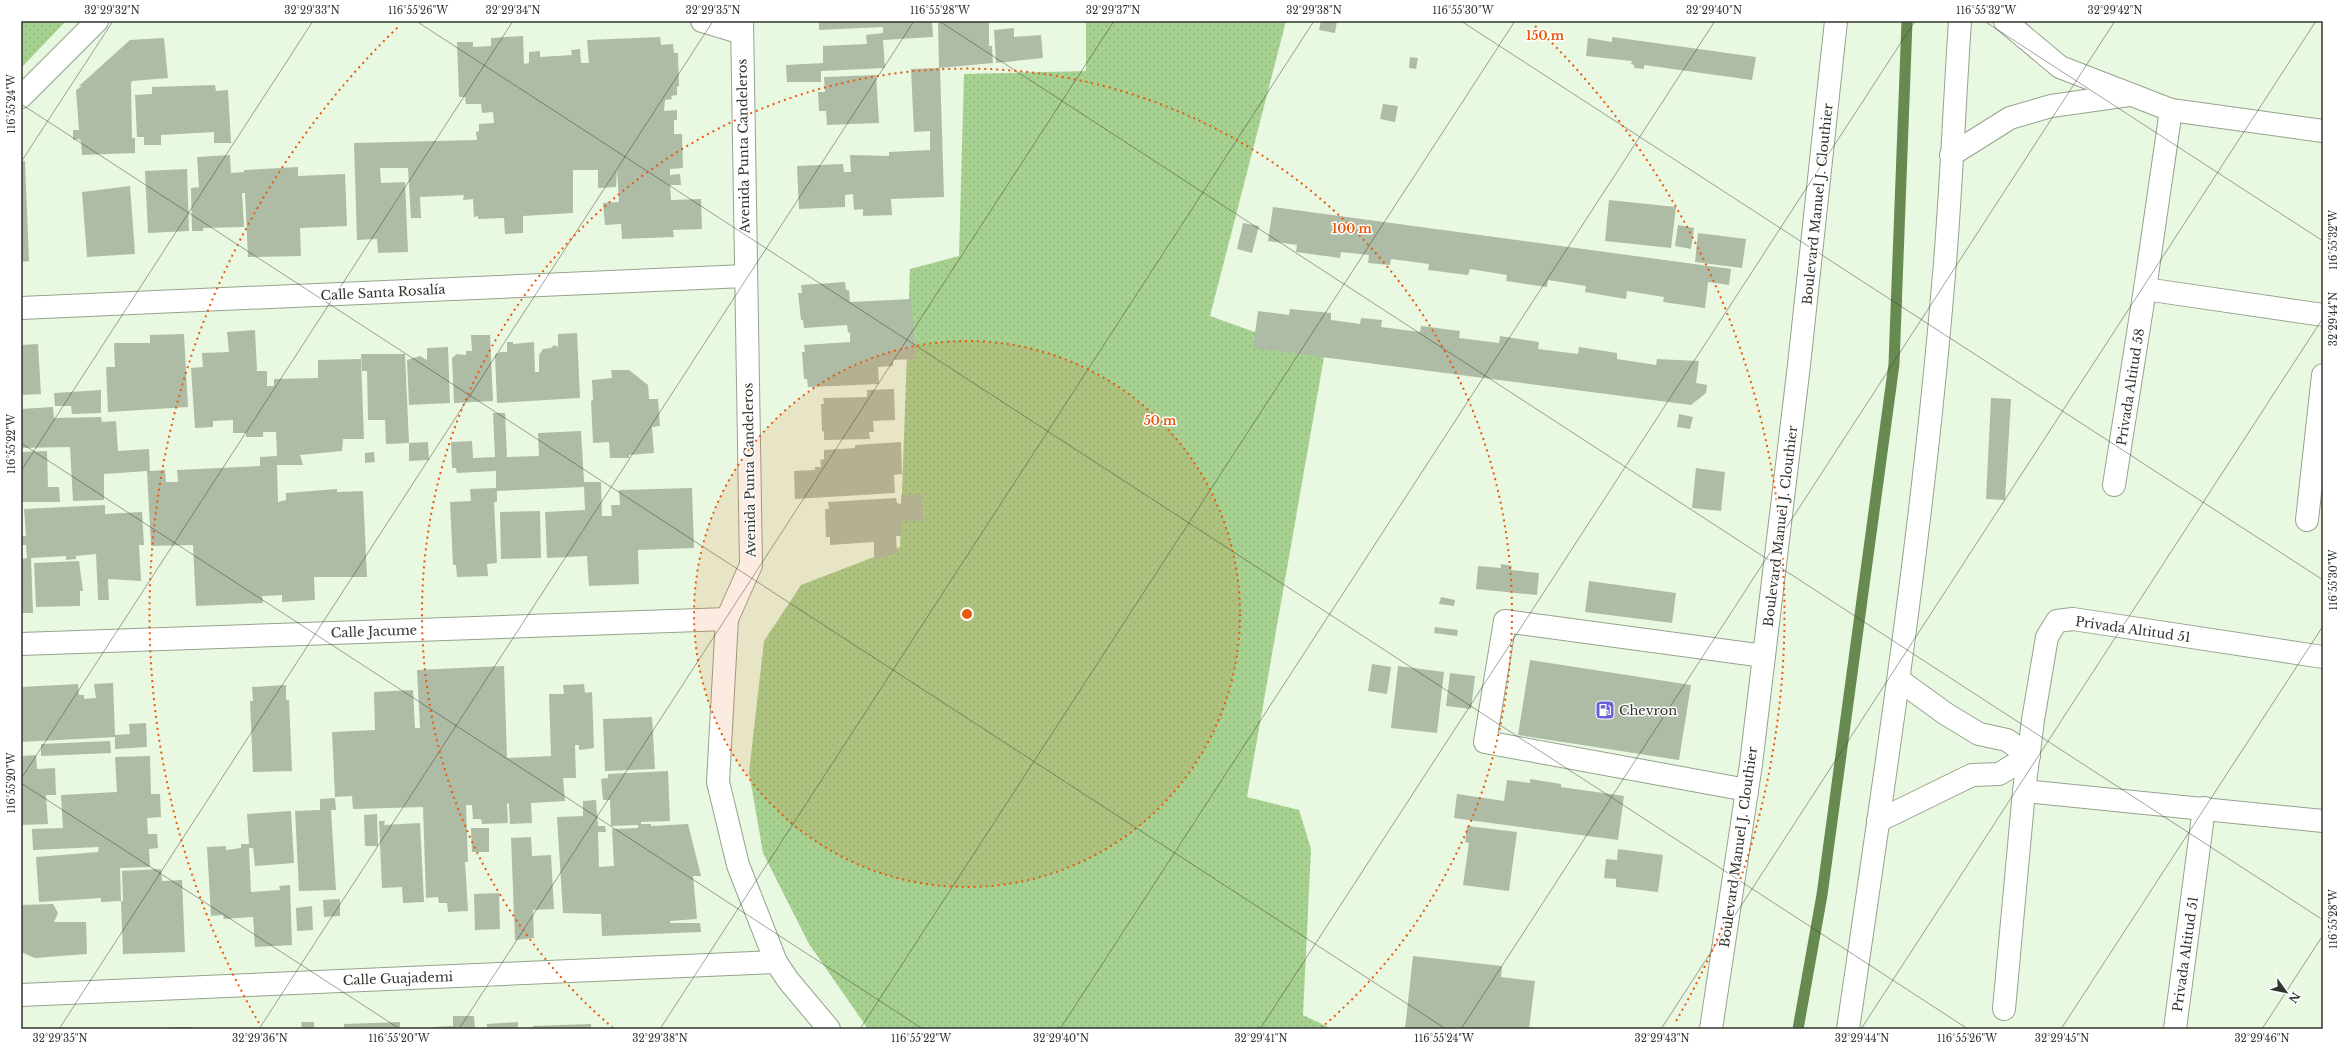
<svg xmlns="http://www.w3.org/2000/svg" width="2344" height="1050" font-family="'Libre Baskerville',serif">
  <style>
    .grass { fill: url(#grass-dots) }
    .lines { fill: none; stroke-linecap: round; stroke-linejoin: round }
    .stream { stroke: #678a51; stroke-width: 11 }
    .building { fill: #aebca6 }
    .minor-casing { stroke: #95a38d; stroke-width: 24 }
    .major-casing { stroke: #95a38d; stroke-width: 24 }
    .minor { stroke: #fff; stroke-width: 22 }
    .major { stroke: #fff; stroke-width: 22 }
    .ticks { fill: none; stroke: #30352d; stroke-width: 1; stroke-opacity: 0.45 }
    .ring { fill: none; stroke: #e8590c; stroke-width: 2; stroke-dasharray: 2 4 }
    .labels { text-anchor: middle; stroke-width: 3; stroke-linejoin: round; paint-order: stroke }
    .street-label { font-size: 13px; fill: #30352d; stroke: #fff }
    .poi-label { font-size: 13px; fill: #30352d; stroke: #fff; text-anchor: start }
    .centre { fill: #e8590c; stroke: #fff; stroke-width: 2 }
    .ring-label { font-size: 12px; text-anchor: middle; font-weight: bold; fill: #e8590c; stroke: #fff; stroke-width: 3; stroke-linejoin: round; paint-order: stroke }
    .neatline { fill: none; stroke: #30352d; stroke-width: 1.5 }
    .ticks-label { font-size: 10px; text-anchor: middle; fill: #30352d }
  </style>
  <defs>
    <pattern id="grass-dots" width="8" height="8" patternUnits="userSpaceOnUse"><rect width="8" height="8" fill="#a7d190"/><path d="M2 2h.1M6 6h.1" fill="none" stroke="#90b47c" stroke-width="1.8" stroke-linecap="round"/></pattern>
  </defs>
  <rect width="100%" height="100%" fill="#e9f8e1"/>
  <g class="grass">
    <polygon points="21,21 66,21 21,68"/>
    <polygon points="1086,21 1286,21 1210,316 1324,357 1247,797 1299,810 1311,849 1303,1015 1332,1029 868,1029 809,944 763,853 749,772 764,641 801,585 900,547 910,269 959,256 964,74 1086,71"/>
  </g>
  <g class="lines">
    <polyline class="stream" points="1798,1029 1822,895 1894,364 1907,21"/>
  </g>
  <g class="building">
    <polygon points="819,21 932,21 933,37 883,40 885,68 821,71 821,82 787,82 786,65 823,63 823,46 867,44 866,35 883,33 883,27 819,30"/>
    <polygon points="938,21 989,21 989,46 992,46 993,63 940,68 944,197 891,199 892,215 863,216 863,209 854,210 853,194 845,195 845,207 799,209 797,166 843,164 844,172 851,172 850,155 889,156 889,152 930,150 930,131 914,132 911,69 939,68"/>
    <polygon points="1321,21 1337,21 1335,33 1319,30"/>
    <polygon points="1014,28 1014,37 1041,35 1043,58 996,63 994,30"/>
    <polygon points="523,36 524,64 529,63 529,52 540,51 540,57 572,55 571,50 580,49 581,63 589,63 587,40 660,37 661,45 673,44 674,53 678,53 679,86 677,87 677,95 671,96 672,99 665,100 664,111 677,110 677,120 674,120 674,134 682,134 683,168 670,169 670,175 680,174 681,185 670,185 671,200 701,199 702,229 673,230 674,237 622,239 621,224 605,225 603,203 619,202 617,169 616,187 598,188 598,170 573,170 573,213 523,216 523,233 505,234 504,218 478,219 478,216 474,217 473,199 463,200 464,195 420,197 421,218 411,218 408,168 380,168 381,183 405,182 408,252 378,253 377,239 357,240 354,143 477,140 476,132 479,131 479,124 494,123 493,112 482,113 481,104 466,104 465,97 459,97 457,42 473,42 473,47 491,46 491,38"/>
    <polygon points="1612,37 1756,57 1752,80 1644,65 1644,69 1634,68 1634,65 1631,64 1632,61 1586,56 1588,38 1612,42"/>
    <polygon points="164,38 168,78 132,81 131,84 132,138 135,138 135,153 82,155 81,141 79,139 73,140 73,130 79,130 76,90 82,86 79,86 130,40"/>
    <polygon points="1410,57 1418,58 1416,69 1409,68"/>
    <polygon points="876,75 879,123 827,125 826,111 819,111 818,92 825,92 824,77"/>
    <polygon points="215,85 216,91 228,90 231,143 214,143 214,132 161,135 161,145 144,145 144,137 137,137 135,95 152,94 152,87"/>
    <polygon points="1383,104 1398,106 1395,122 1380,119"/>
    <polygon points="230,155 231,173 244,172 244,170 298,167 298,176 345,174 347,226 300,228 301,256 248,257 245,193 242,193 244,227 203,228 203,231 192,231 191,188 199,187 197,157"/>
    <polygon points="21,161 25,161 29,261 21,262"/>
    <polygon points="187,169 189,231 148,233 145,171"/>
    <polygon points="130,186 135,254 87,257 82,192"/>
    <polygon points="1609,200 1676,207 1671,248 1605,241"/>
    <polygon points="1273,207 1731,269 1729,285 1708,282 1705,308 1663,302 1664,297 1627,291 1626,299 1585,292 1586,286 1548,280 1547,287 1506,281 1507,275 1470,269 1468,275 1428,270 1429,264 1391,259 1390,265 1368,263 1369,255 1341,252 1340,258 1296,252 1297,245 1268,241"/>
    <polygon points="1243,223 1259,226 1252,253 1237,249"/>
    <polygon points="1678,225 1694,228 1691,249 1675,246"/>
    <polygon points="1698,233 1746,239 1742,268 1695,262"/>
    <polygon points="845,282 846,290 849,290 850,302 911,299 916,359 893,360 893,366 878,367 879,384 808,387 807,379 804,379 802,352 805,352 804,345 850,342 850,332 848,333 847,325 804,328 803,320 801,320 798,293 802,293 801,285"/>
    <polygon points="1290,309 1331,313 1331,320 1360,324 1361,318 1382,320 1381,327 1420,332 1421,326 1460,331 1459,338 1499,343 1500,336 1539,342 1538,349 1578,354 1579,347 1617,353 1617,359 1656,365 1657,359 1699,361 1696,383 1707,385 1706,393 1691,405 1253,348 1258,311 1289,315"/>
    <polygon points="255,330 257,371 267,371 267,386 274,386 274,379 318,378 318,360 361,359 364,439 343,439 342,451 300,455 303,465 277,465 278,502 286,500 286,493 337,489 337,492 363,491 367,577 314,577 315,600 282,602 282,595 262,596 263,603 196,606 193,545 151,546 147,471 104,474 104,500 73,501 70,447 21,448 21,409 53,407 54,418 101,417 102,422 116,421 118,451 149,449 150,471 165,470 166,482 178,482 177,470 260,466 260,457 277,456 276,432 263,432 263,437 246,437 246,433 233,433 233,420 213,421 213,427 195,428 191,368 203,367 202,353 229,352 227,332"/>
    <polygon points="577,333 580,398 497,403 495,355 500,352 507,352 507,342 513,342 513,344 534,342 535,372 539,372 539,355 543,349 551,348 554,345 558,347 558,334"/>
    <polygon points="184,334 188,407 108,412 106,367 115,367 114,343 150,343 150,335"/>
    <polygon points="471,335 490,335 493,401 454,403 452,358 457,354 466,355 466,351 472,351"/>
    <polygon points="38,344 41,394 21,395 21,345"/>
    <polygon points="448,347 450,403 409,405 407,360 420,356 427,360 427,348"/>
    <polygon points="361,354 405,354 409,443 386,444 385,420 368,420 367,371 362,371"/>
    <polygon points="611,370 629,370 648,385 649,399 658,399 660,426 652,427 654,453 629,455 629,458 610,458 609,442 593,443 591,401 593,400 592,380 612,378"/>
    <polygon points="894,389 895,420 873,421 874,432 869,432 870,439 824,440 824,431 822,432 821,404 824,404 823,398 867,397 867,390"/>
    <polygon points="101,390 101,413 72,414 71,406 55,406 54,393"/>
    <polygon points="1991,398 2011,399 2005,500 1986,499"/>
    <polygon points="493,413 505,413 507,457 539,456 538,433 581,431 584,482 601,482 602,516 612,516 611,505 620,505 619,490 692,488 694,548 638,550 639,584 589,586 587,556 547,558 545,512 585,510 584,487 497,491 497,502 494,502 497,563 487,564 488,576 457,577 456,565 453,565 450,502 471,501 470,489 496,488 496,471 457,473 456,468 452,468 451,442 472,441 473,458 495,457"/>
    <polygon points="1679,414 1693,417 1690,429 1677,427"/>
    <polygon points="428,442 429,460 409,461 409,443"/>
    <polygon points="901,442 902,474 894,475 895,493 795,499 794,471 815,470 815,467 821,467 820,460 824,459 824,450 855,448 855,445"/>
    <polygon points="47,451 48,487 59,487 60,502 21,502 21,452"/>
    <polygon points="374,452 375,462 365,463 365,453"/>
    <polygon points="1696,468 1725,472 1721,511 1692,508"/>
    <polygon points="922,494 923,521 902,521 902,536 896,536 897,553 874,559 874,542 830,545 830,537 826,537 825,509 829,509 828,502 896,498 897,503 901,504 901,495"/>
    <polygon points="105,505 105,514 142,512 144,545 139,545 141,581 108,579 109,600 98,600 96,554 76,556 76,559 66,560 66,556 31,558 33,613 21,613 21,559 27,558 26,545 22,545 22,536 26,536 24,509"/>
    <polygon points="540,511 541,558 501,559 500,512"/>
    <polygon points="79,561 83,591 80,591 80,606 36,607 34,563"/>
    <polygon points="1501,564 1512,566 1511,570 1539,573 1537,595 1476,589 1478,566 1501,568"/>
    <polygon points="1589,581 1676,593 1672,623 1585,612"/>
    <polygon points="1441,597 1455,600 1454,606 1439,604"/>
    <polygon points="1435,627 1458,630 1457,636 1434,633"/>
    <polygon points="1530,660 1691,685 1679,760 1518,735"/>
    <polygon points="1372,664 1391,667 1387,694 1368,691"/>
    <polygon points="504,666 507,758 551,756 549,694 564,694 563,685 584,684 585,693 592,692 594,748 579,750 579,745 575,745 576,778 563,778 565,801 531,803 532,823 510,824 509,804 507,803 508,823 482,824 481,819 473,819 472,805 466,805 468,862 465,862 468,911 448,912 447,903 439,903 438,897 426,898 423,807 353,809 352,796 335,797 332,732 375,730 374,692 413,690 415,728 420,728 417,670"/>
    <polygon points="1398,666 1444,672 1437,733 1391,728"/>
    <polygon points="1450,673 1475,676 1471,709 1446,706"/>
    <polygon points="113,683 115,735 130,734 129,724 146,723 147,747 115,749 115,737 21,742 21,687 78,684 79,695 84,695 84,699 96,698 94,684"/>
    <polygon points="286,685 286,700 289,700 292,771 253,772 250,701 253,701 252,687"/>
    <polygon points="652,717 655,769 605,771 603,719"/>
    <polygon points="110,741 111,753 41,756 41,744"/>
    <polygon points="36,755 37,769 55,768 56,795 46,795 48,824 21,825 21,756"/>
    <polygon points="150,756 151,794 160,794 161,817 147,818 148,834 157,834 158,848 149,849 150,867 120,868 121,901 101,902 101,898 39,902 36,857 98,852 99,847 33,850 32,829 63,828 61,795 117,792 115,757"/>
    <polygon points="668,771 670,821 641,822 641,824 651,824 651,826 688,824 701,876 693,876 697,919 670,921 670,923 700,923 701,932 602,936 601,914 563,913 557,817 583,816 583,801 596,800 598,826 605,826 606,832 598,832 599,867 614,866 612,829 638,828 638,825 611,826 610,800 603,800 601,779 608,778 608,774"/>
    <polygon points="1530,779 1561,784 1561,787 1624,796 1618,840 1454,818 1457,794 1504,801 1507,780 1530,783"/>
    <polygon points="335,798 336,810 331,810 336,890 299,891 295,811 320,810 320,799"/>
    <polygon points="291,811 294,863 255,866 253,848 249,848 251,892 280,890 279,886 290,885 292,945 255,947 253,917 224,919 223,915 211,916 207,847 226,846 226,850 241,848 241,844 249,844 247,814"/>
    <polygon points="377,814 378,846 365,846 364,815"/>
    <polygon points="379,821 385,821 384,825 420,823 424,902 403,903 402,887 382,888"/>
    <polygon points="1467,826 1517,832 1509,891 1463,885 1469,843 1465,842"/>
    <polygon points="471,828 489,828 489,852 472,852"/>
    <polygon points="531,837 532,856 551,855 554,909 533,910 534,938 515,940 511,838"/>
    <polygon points="1618,849 1663,855 1658,892 1616,887 1616,879 1604,878 1606,859 1617,860"/>
    <polygon points="161,869 162,881 182,880 185,952 123,954 121,901 123,901 122,871"/>
    <polygon points="499,893 500,929 475,930 474,894"/>
    <polygon points="340,899 340,916 324,917 323,900"/>
    <polygon points="53,904 58,913 54,922 86,922 87,954 35,958 21,952 21,905"/>
    <polygon points="312,906 313,930 297,931 296,908"/>
    <polygon points="1413,956 1502,966 1501,977 1535,981 1529,1029 1405,1029"/>
    <polygon points="453,1016 474,1016 475,1029 433,1029 433,1027 453,1026"/>
    <polygon points="301,1022 314,1022 314,1029 302,1029"/>
    <polygon points="400,1022 400,1029 344,1029 344,1024"/>
    <polygon points="518,1022 518,1029 487,1029 487,1024"/>
    <polygon points="591,1024 591,1029 533,1029 533,1026"/>
    <rect x="169" y="1027" width="23" height="2"/>
  </g>
  <g class="lines">
    <defs>
      <g id="minor">
        <polyline points="702,21 742,33"/>
        <polyline points="742,21 751,565 727,619 718,782 738,865 776,962 788,980 829,1029"/>
        <polyline points="2005,21 2060,67 2171,110 2323,131"/>
        <polyline points="21,97 97,21"/>
        <polyline points="1951,155 2010,118 2051,106 2129,95"/>
        <polyline points="2145,289 2323,315"/>
        <polyline points="21,308 745,276"/>
        <polyline points="2114,485 2145,289 2171,110"/>
        <polyline points="2307,520 2323,375"/>
        <polyline points="21,644 727,619"/>
        <polyline points="1747,790 1485,742 1505,621 1764,656"/>
        <polyline points="2024,791 2323,821"/>
        <polyline points="1878,821 1972,775 1999,774 2029,756 2007,740 1979,734 1946,714 1899,680"/>
        <polyline points="21,995 776,962"/>
        <polyline points="2004,1009 2024,791 2033,720 2047,637 2057,621 2073,619 2323,657"/>
        <polyline points="2175,1029 2204,808"/>
      </g>
      <g id="major">
        <polyline points="1711,1029 1751,764 1799,365 1836,21"/>
        <path d="M 1848,1029 C 1884,782 1922,535 1943,286 C 1951,198 1954,109 1960,21"/>
      </g>
    </defs>
    <use href="#minor" class="minor-casing"/>
    <use href="#major" class="major-casing"/>
    <use href="#minor" class="minor"/>
    <use href="#major" class="major"/>
  </g>
  <path class="ticks" d="M 416,21 L 1968,1029M 939,21 L 2323,920M 1461,21 L 2323,580M 1984,21 L 2323,241M 21,104 L 1446,1029M 21,162 L 113,21M 21,443 L 923,1029M 21,471 L 313,21M 21,779 L 513,21M 21,783 L 400,1029M 59,1029 L 713,21M 259,1029 L 914,21M 459,1029 L 1114,21M 660,1029 L 1314,21M 860,1029 L 1515,21M 1060,1029 L 1715,21M 1260,1029 L 1915,21M 1461,1029 L 2115,21M 1661,1029 L 2316,21M 1861,1029 L 2323,318M 2061,1029 L 2323,626M 2262,1029 L 2323,935"/>
  <circle cx="967" cy="614" r="273" fill="#e8590c" fill-opacity=".12"/>
  <g class="ring">
    <circle cx="967" cy="614" r="273"/>
    <path d="M613 1028A545 545 0 1 1 1321 1028"/>
    <path d="M259 1023A818 818 0 0 1 399 26M1535 26A818 818 0 0 1 1675 1023"/>
  </g>
  <defs>
    <symbol id="fuel-square" viewBox="-11 -11 22 22"><rect x="-9" y="-9" width="18" height="18" rx="4" fill="#6d5ed8" stroke="#fff"/><path d="M-5.5-6h7V0h2V4h1.3V-2.5L3-4.5l.8-.8L6-3V5H2.5V1h-1V6h-7ZM-4.2-4.7v3.2H.2V-4.7Z" fill="#fff"/></symbol>
  </defs>
  <g fill-rule="evenodd">
    <use href="#fuel-square" x="1594" y="699" width="22" height="22"/>
  </g>
  <g class="labels">
    <g class="street-label">
      <text transform="translate(743 146) rotate(-91)" y="5">Avenida Punta Candeleros</text>
      <text transform="translate(1817 204) rotate(-84)" y="5">Boulevard Manuel J. Clouthier</text>
      <text transform="translate(383 292) rotate(-3)" y="5">Calle Santa Rosalía</text>
      <text transform="translate(2130 387) rotate(-81)" y="5">Privada Altitud 58</text>
      <text transform="translate(749 470) rotate(-91)" y="5">Avenida Punta Candeleros</text>
      <text transform="translate(1780 526) rotate(-83)" y="5">Boulevard Manuel J. Clouthier</text>
      <text transform="translate(2133 629) rotate(8)" y="5">Privada Altitud 51</text>
      <text transform="translate(374 631) rotate(-2)" y="5">Calle Jacume</text>
      <text transform="translate(1738 847) rotate(-82)" y="5">Boulevard Manuel J. Clouthier</text>
      <text transform="translate(2185 954) rotate(-82)" y="5">Privada Altitud 51</text>
      <text transform="translate(398 978) rotate(-2)" y="5">Calle Guajademi</text>
    </g>
    <g class="poi-label">
      <text x="1619" y="715">Chevron</text>
    </g>
  </g>
  <circle cx="967" cy="614" r="6" class="centre"/>
  <g class="ring-label">
    <text x="1545" y="40">150 m</text>
    <text x="1352" y="233">100 m</text>
    <text x="1160" y="425">50 m</text>
  </g>
  <rect width="2344" height="1050" fill="none" stroke="#ffffff" stroke-width="44"/>
  <g transform="translate(2286 992) rotate(123)" stroke="#ffffff" stroke-width="3" paint-order="stroke">
  <path d="M0-3L7 15L0 10L-7 15Z" fill="#30352d"/>
  <text y="-6" font-size="11" font-weight="bold" text-anchor="middle" fill="#30352d">N</text>
  </g>
  <rect x="22" y="22" width="2300" height="1006" class="neatline"/>
  <g class="ticks-label">
    <text x="112" y="14">32°29'32"N</text>
    <text x="312" y="14">32°29'33"N</text>
    <text x="418" y="14">116°55'26"W</text>
    <text x="513" y="14">32°29'34"N</text>
    <text x="713" y="14">32°29'35"N</text>
    <text x="940" y="14">116°55'28"W</text>
    <text x="1113" y="14">32°29'37"N</text>
    <text x="1314" y="14">32°29'38"N</text>
    <text x="1463" y="14">116°55'30"W</text>
    <text x="1714" y="14">32°29'40"N</text>
    <text x="1986" y="14">116°55'32"W</text>
    <text x="2115" y="14">32°29'42"N</text>
    <text transform="translate(11 104) rotate(-90)" y="4">116°55'24"W</text>
    <text transform="translate(2333 240) rotate(-90)" y="4">116°55'32"W</text>
    <text transform="translate(2333 319) rotate(-90)" y="4">32°29'44"N</text>
    <text transform="translate(11 444) rotate(-90)" y="4">116°55'22"W</text>
    <text transform="translate(2333 580) rotate(-90)" y="4">116°55'30"W</text>
    <text transform="translate(11 783) rotate(-90)" y="4">116°55'20"W</text>
    <text transform="translate(2333 919) rotate(-90)" y="4">116°55'28"W</text>
    <text x="60" y="1042">32°29'35"N</text>
    <text x="260" y="1042">32°29'36"N</text>
    <text x="399" y="1042">116°55'20"W</text>
    <text x="660" y="1042">32°29'38"N</text>
    <text x="921" y="1042">116°55'22"W</text>
    <text x="1061" y="1042">32°29'40"N</text>
    <text x="1261" y="1042">32°29'41"N</text>
    <text x="1444" y="1042">116°55'24"W</text>
    <text x="1662" y="1042">32°29'43"N</text>
    <text x="1862" y="1042">32°29'44"N</text>
    <text x="1967" y="1042">116°55'26"W</text>
    <text x="2062" y="1042">32°29'45"N</text>
    <text x="2262" y="1042">32°29'46"N</text>
  </g>
</svg>
